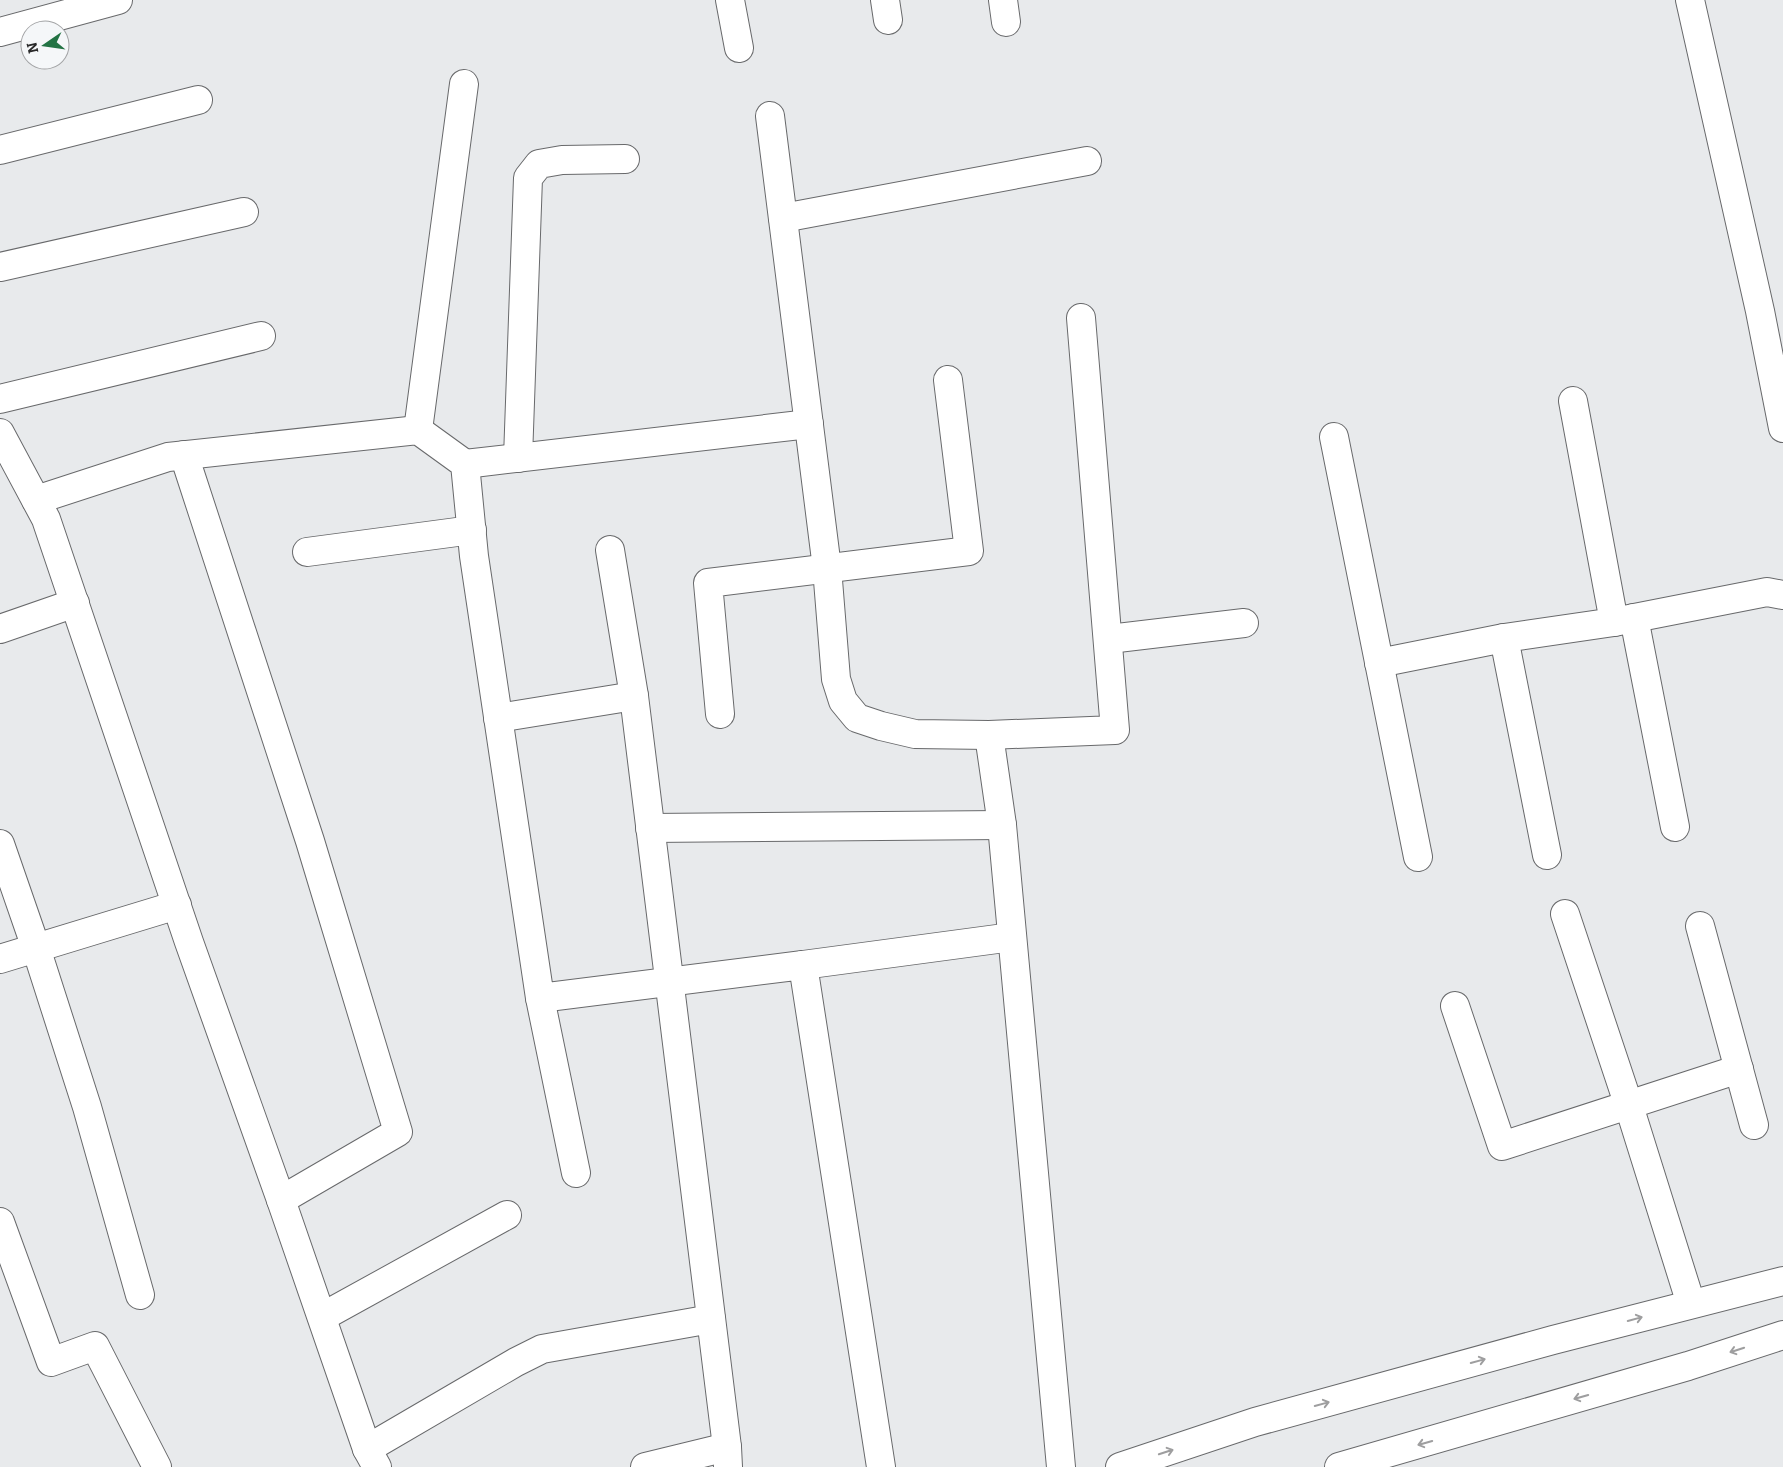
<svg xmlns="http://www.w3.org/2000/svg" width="1783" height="1467" font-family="Bitter,serif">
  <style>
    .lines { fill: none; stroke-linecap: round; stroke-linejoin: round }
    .minor-casing { stroke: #68696b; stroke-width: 30 }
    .minor { stroke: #fff; stroke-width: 28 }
    .oneway { stroke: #9e9e9f }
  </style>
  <rect width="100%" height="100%" fill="#e8eaec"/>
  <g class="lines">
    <defs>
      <g id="minor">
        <polyline points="730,0 739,48"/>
        <polyline points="885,0 888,20"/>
        <polyline points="1003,0 1006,22"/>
        <polyline points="1690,0 1760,311 1783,428"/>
        <polyline points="0,32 118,0"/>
        <polyline points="770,116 827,568 836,679 843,701 857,718 881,726 915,734 989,735 1115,730 1081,318"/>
        <polyline points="0,150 198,100"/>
        <polyline points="783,218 1087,161"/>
        <polyline points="0,267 244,212"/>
        <polyline points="0,399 261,336"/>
        <polyline points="1573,401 1614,622"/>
        <polyline points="418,430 464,84"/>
        <polyline points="0,433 46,519 189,942 281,1200 367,1449 377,1467"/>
        <polyline points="1334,437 1418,857"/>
        <polyline points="184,455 310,841 398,1132 281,1200"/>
        <polyline points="518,458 528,178 539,164 562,160 625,159"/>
        <polyline points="465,464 809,424"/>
        <polyline points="36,500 168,457 418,430 465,464 474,556 540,998 803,965 881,1467"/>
        <polyline points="610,550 634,696 727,1447 728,1467"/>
        <polyline points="307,552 472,530"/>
        <polyline points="1634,618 1675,827"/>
        <polyline points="0,629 75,603"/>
        <polyline points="1504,638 1547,855"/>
        <polyline points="1109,639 1244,623"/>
        <polyline points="1379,663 1504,638 1614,622 1767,592 1783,595"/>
        <polyline points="720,714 708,583 969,551 948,380"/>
        <polyline points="498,718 634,696"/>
        <polyline points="989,735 1002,825 1061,1467"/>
        <polyline points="650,828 1002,825"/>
        <polyline points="0,844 36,948 87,1107 140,1295"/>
        <polyline points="1565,914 1629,1106 1691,1304"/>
        <polyline points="1700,926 1754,1125"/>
        <polyline points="0,959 177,905"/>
        <polyline points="803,965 1012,937"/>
        <polyline points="540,998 576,1173"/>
        <polyline points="1455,1006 1502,1146 1739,1069"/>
        <polyline points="0,1222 51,1362 95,1346 157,1467"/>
        <polyline points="322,1317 507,1215"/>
        <polyline points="367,1449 516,1362 542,1349 711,1319"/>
        <polyline points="645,1467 727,1447"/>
        <polyline points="1120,1467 1255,1422 1553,1340 1783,1281"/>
        <polyline points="1339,1467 1688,1366 1783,1335"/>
      </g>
    </defs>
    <use href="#minor" class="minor-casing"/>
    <use href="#minor" class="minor"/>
  </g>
  <defs><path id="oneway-shaft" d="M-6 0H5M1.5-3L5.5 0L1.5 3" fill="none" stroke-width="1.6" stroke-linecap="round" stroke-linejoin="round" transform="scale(1.25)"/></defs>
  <g class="oneway">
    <use href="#oneway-shaft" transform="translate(1635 1319) rotate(-15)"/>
    <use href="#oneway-shaft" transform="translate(1737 1350) rotate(162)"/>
    <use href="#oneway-shaft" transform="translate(1478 1361) rotate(-15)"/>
    <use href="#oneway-shaft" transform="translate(1581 1397) rotate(164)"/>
    <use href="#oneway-shaft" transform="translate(1322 1404) rotate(-15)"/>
    <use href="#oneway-shaft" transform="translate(1425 1443) rotate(164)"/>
    <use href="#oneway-shaft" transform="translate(1166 1452) rotate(-18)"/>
  </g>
  <g transform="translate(45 45) rotate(257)"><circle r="24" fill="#f5f7f9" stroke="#a3a4a6"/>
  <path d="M0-4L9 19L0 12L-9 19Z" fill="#237344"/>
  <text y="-8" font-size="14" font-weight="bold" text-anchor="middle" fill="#282829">N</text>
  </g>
</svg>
